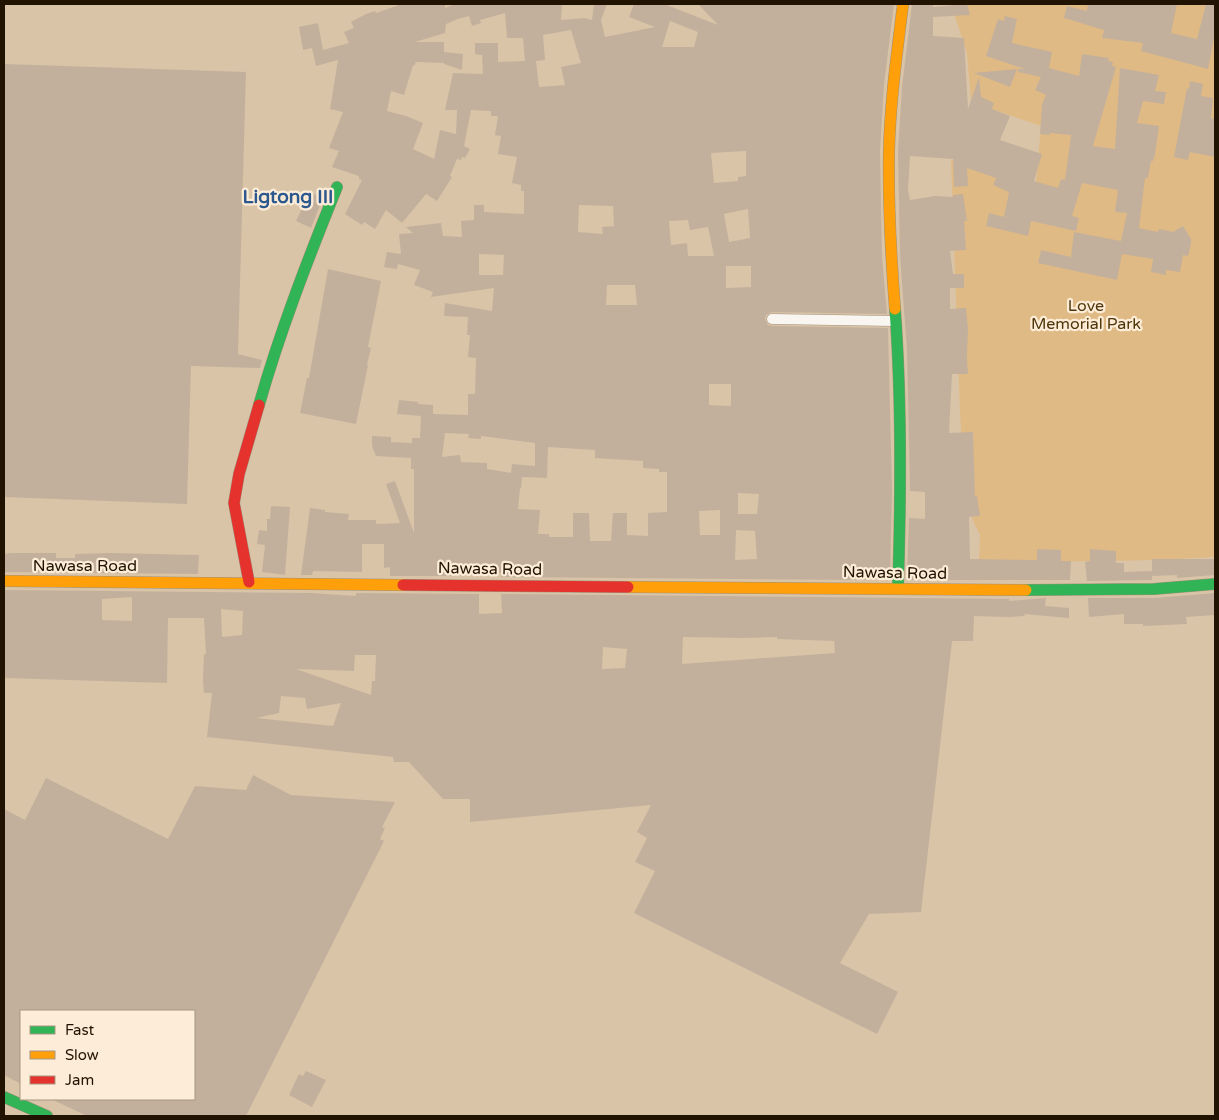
<svg xmlns="http://www.w3.org/2000/svg" width="1219" height="1120" font-family="'Varela Round',sans-serif">
  <style>
    .green { fill: #e0ba84 }
    .building { fill: #c3b09c; fill-rule: evenodd }
    .lines { fill: none; stroke-linecap: round; stroke-linejoin: round }
    .street-casing { stroke: #a0907a; stroke-width: 11 }
    .fast-casing { stroke: #a0907a; stroke-width: 12 }
    .slow-casing { stroke: #a0907a; stroke-width: 12 }
    .jam-casing { stroke: #a0907a; stroke-width: 12 }
    .street { stroke: #f9f6f2; stroke-width: 10 }
    .fast { stroke: #30b455; stroke-width: 11 }
    .slow { stroke: #ff9f0a; stroke-width: 11 }
    .jam { stroke: #e5322d; stroke-width: 11 }
    .labels { text-anchor: middle; stroke-width: 4.5; stroke-linejoin: round; paint-order: stroke }
    .park-label { font-size: 16px; fill: #4f350a; stroke: #fdedd8 }
    .street-label { font-size: 16px; fill: #211301; stroke: #fdedd8 }
    .quarter-label { font-size: 19px; font-weight: bold; fill: #2c588d; stroke: #fdedd8 }
  </style>
  <rect width="100%" height="100%" fill="#d9c4a8"/>
  <path class="green" d="M 951,4 L 1215,4 L 1215,557 C 1136,562 1058,562 979,560 L 980,535 L 973,521 L 964,480 L 960,411 L 951,160 L 1036,183 L 1041,126 L 971,102 L 967,53 Z"/>
  <g class="building">
    <path d="M 402,4 L 445,4 L 445,8 L 456,4 L 562,4 L 561,20 L 585,18 L 592,20 L 594,4 L 607,4 L 601,20 L 605,37 L 655,27 L 629,17 L 634,4 L 664,4 L 718,25 L 698,4 L 894,4 L 884,85 L 880,151 L 882,256 L 887,314 L 772,312 L 766,315 L 765,319 L 768,325 L 772,326 L 888,328 L 892,491 L 890,575 L 866,575 L 866,580 L 501,577 L 501,573 L 479,572 L 451,572 L 451,576 L 390,576 L 390,567 L 384,568 L 384,544 L 362,544 L 362,572 L 313,571 L 312,575 L 301,575 L 310,508 L 325,510 L 325,512 L 349,514 L 348,520 L 376,520 L 376,524 L 400,523 L 386,484 L 395,481 L 414,533 L 414,469 L 411,469 L 411,458 L 376,456 L 372,446 L 372,436 L 391,437 L 391,442 L 412,443 L 412,438 L 420,438 L 421,416 L 397,414 L 399,400 L 418,402 L 418,404 L 433,405 L 433,414 L 468,415 L 468,394 L 475,394 L 476,358 L 468,357 L 470,335 L 467,335 L 468,317 L 444,316 L 445,303 L 492,311 L 494,288 L 431,297 L 433,292 L 414,285 L 420,270 L 398,264 L 397,269 L 384,267 L 387,252 L 401,254 L 399,234 L 413,233 L 406,227 L 441,223 L 443,236 L 462,237 L 461,221 L 474,220 L 474,205 L 484,205 L 484,212 L 524,214 L 524,191 L 521,191 L 521,185 L 512,183 L 517,157 L 498,154 L 501,136 L 495,135 L 498,116 L 491,116 L 491,111 L 471,110 L 464,146 L 470,149 L 465,158 L 462,157 L 461,160 L 457,159 L 450,176 L 452,177 L 437,201 L 426,194 L 402,223 L 386,210 L 375,229 L 364,222 L 362,225 L 345,214 L 362,180 L 359,179 L 359,176 L 332,167 L 339,151 L 329,148 L 343,112 L 330,109 L 338,60 L 316,66 L 312,48 L 303,50 L 299,27 L 318,23 L 323,50 L 349,43 L 344,32 L 354,28 L 351,22 L 366,14 L 375,11 L 376,13 ZM 505,13 L 507,38 L 523,38 L 525,61 L 498,62 L 498,43 L 475,43 L 475,54 L 482,55 L 483,74 L 453,73 L 445,110 L 457,110 L 456,134 L 440,130 L 434,159 L 413,149 L 423,123 L 406,116 L 387,111 L 391,91 L 404,95 L 413,65 L 414,66 L 416,62 L 444,63 L 444,64 L 462,70 L 463,54 L 444,52 L 444,42 L 415,42 L 445,33 L 446,24 L 458,19 L 469,16 L 472,26 L 481,23 L 480,20 ZM 670,21 L 698,32 L 694,47 L 662,47 ZM 571,30 L 581,63 L 561,67 L 565,85 L 539,87 L 536,61 L 545,60 L 543,35 ZM 746,151 L 746,176 L 738,177 L 738,181 L 714,183 L 711,153 ZM 579,205 L 613,206 L 614,226 L 602,227 L 603,234 L 578,232 ZM 748,209 L 750,238 L 729,242 L 724,214 ZM 688,220 L 690,230 L 708,227 L 714,256 L 688,256 L 687,243 L 671,245 L 669,221 ZM 479,254 L 504,255 L 503,275 L 479,275 ZM 726,266 L 751,266 L 751,287 L 726,288 ZM 607,285 L 635,285 L 637,305 L 606,305 ZM 709,384 L 731,384 L 731,406 L 709,405 ZM 445,433 L 469,434 L 468,438 L 481,439 L 481,436 L 535,443 L 535,466 L 512,464 L 511,473 L 487,469 L 487,463 L 461,462 L 460,455 L 442,457 ZM 548,447 L 595,450 L 595,458 L 643,461 L 643,468 L 659,469 L 659,472 L 667,472 L 667,512 L 648,513 L 648,536 L 627,535 L 627,513 L 613,513 L 611,541 L 590,541 L 589,513 L 573,513 L 573,537 L 549,537 L 549,534 L 538,534 L 540,510 L 518,509 L 520,488 L 521,488 L 522,477 L 547,478 ZM 738,493 L 759,494 L 757,514 L 738,514 ZM 720,510 L 720,535 L 700,535 L 699,511 ZM 736,530 L 755,531 L 757,559 L 735,560 Z"/>
    <polygon points="912,4 933,4 933,7 967,4 970,15 933,17 933,36 964,38 968,109 979,77 981,97 994,103 992,109 1010,116 1000,140 1042,154 1034,181 1058,188 1061,179 1065,180 1071,135 1050,133 1050,135 1040,134 1042,104 1046,95 1035,90 1041,77 1018,72 1018,69 1025,69 986,56 998,19 1004,21 1005,16 1017,19 1012,43 1052,52 1049,68 1079,76 1082,54 1109,58 1108,61 1113,62 1112,66 1116,67 1093,146 1115,149 1120,68 1159,75 1155,91 1166,92 1164,104 1143,101 1137,123 1159,126 1155,154 1153,161 1151,161 1148,178 1145,178 1139,228 1158,232 1159,229 1173,232 1183,226 1191,239 1191,244 1188,256 1183,255 1180,272 1166,270 1166,275 1151,272 1153,259 1122,254 1117,280 1038,263 1041,250 1071,257 1074,232 1121,241 1127,213 1115,212 1118,190 1082,183 1072,216 1079,218 1076,231 1031,221 1028,236 986,226 989,213 1004,217 1009,192 993,185 996,178 967,168 968,186 954,187 953,159 910,156 908,190 910,200 935,196 953,197 953,195 963,194 967,221 964,221 966,250 950,251 953,274 964,274 964,288 950,288 950,309 966,308 968,329 967,358 968,374 952,374 949,433 973,432 975,497 977,496 980,516 969,517 970,559 1037,560 1037,549 1061,550 1061,561 1071,561 1070,580 907,580 909,518 925,519 925,492 910,491 907,350 900,256 898,152 902,87"/>
    <polygon points="1088,4 1177,4 1171,33 1197,39 1206,4 1215,4 1215,32 1208,69 1141,51 1143,43 1102,38 1104,30 1064,18 1067,6 1087,11"/>
    <polygon points="4,64 246,72 238,354 262,360 260,368 191,366 187,504 4,497"/>
    <polygon points="1017,69 1010,87 974,73"/>
    <polygon points="1190,81 1203,84 1201,96 1213,98 1211,118 1215,119 1215,157 1190,152 1188,160 1174,157 1187,88 1189,89"/>
    <polygon points="310,192 323,198 311,228 296,221"/>
    <polygon points="328,269 381,281 368,347 371,348 367,365 368,365 356,424 300,413 307,378 309,378"/>
    <polygon points="271,506 290,507 285,575 262,572 265,545 257,544 259,530 267,531 267,519 270,519"/>
    <polygon points="1090,549 1116,551 1116,563 1124,563 1124,572 1152,571 1152,580 1087,581 1085,562 1090,561"/>
    <polygon points="10,553 56,553 56,558 75,558 75,554 111,553 199,555 198,574 4,572 4,554"/>
    <polygon points="1152,559 1215,559 1215,575 1177,578 1177,575 1152,576"/>
    <path d="M 4,590 L 311,593 L 356,596 L 356,593 L 479,594 L 479,614 L 502,613 L 501,594 L 1009,599 L 1009,601 L 1046,598 L 1045,606 L 1069,608 L 1069,618 L 1024,614 L 1025,616 L 1009,617 L 974,616 L 973,641 L 952,641 L 921,912 L 869,914 L 840,963 L 898,992 L 877,1034 L 634,913 L 655,871 L 635,862 L 647,838 L 637,832 L 651,805 L 470,822 L 470,799 L 443,799 L 409,762 L 394,762 L 393,757 L 207,737 L 212,693 L 204,693 L 203,680 L 204,654 L 206,654 L 204,618 L 168,618 L 167,683 L 4,678 ZM 132,597 L 132,621 L 102,620 L 102,599 ZM 221,609 L 243,611 L 242,635 L 222,637 ZM 683,637 L 743,638 L 777,637 L 777,639 L 834,641 L 835,653 L 682,664 ZM 603,647 L 627,649 L 625,668 L 602,669 ZM 355,655 L 376,655 L 375,681 L 372,681 L 371,695 L 296,669 L 354,671 ZM 281,696 L 305,698 L 307,709 L 341,703 L 333,726 L 256,718 L 279,713 Z"/>
    <polygon points="1215,593 1215,615 1186,617 1187,624 1143,626 1143,624 1124,624 1124,614 1089,617 1088,598 1154,598"/>
    <polygon points="253,775 291,795 395,802 382,827 385,828 380,839 384,841 246,1116 87,1116 51,1099 194,1099 194,1011 21,1011 21,1084 4,1075 4,809 25,820 46,778 168,839 195,786 246,790"/>
    <polygon points="306,1071 326,1080 312,1107 289,1095 299,1074 303,1076"/>
  </g>
  <g class="lines">
    <defs>
      <polyline id="street" points="772,319 895,321"/>
      <g id="fast">
        <path d="M 895,309 C 902,402 901,495 898,588"/>
        <path d="M 259,405 C 280,331 308,259 337,187"/>
        <polyline points="1026,590 1154,589 1215,584"/>
        <polyline points="4,1097 47,1116"/>
      </g>
      <g id="slow">
        <path d="M 895,309 C 891,257 888,204 889,152 C 890,103 897,53 903,4"/>
        <polyline points="4,581 403,585"/>
        <polyline points="628,587 1026,590"/>
      </g>
      <g id="jam">
        <polyline points="249,582 234,503 239,474 259,405"/>
        <polyline points="403,585 628,587"/>
      </g>
    </defs>
    <use href="#street" class="street-casing"/>
    <use href="#fast" class="fast-casing"/>
    <use href="#slow" class="slow-casing"/>
    <use href="#jam" class="jam-casing"/>
    <use href="#street" class="street"/>
    <use href="#fast" class="fast"/>
    <use href="#slow" class="slow"/>
    <use href="#jam" class="jam"/>
  </g>
  <g class="labels">
    <g class="park-label">
      <text x="1086" y="311">Love<tspan x="1086" dy="18">Memorial Park</tspan></text>
    </g>
    <g class="street-label">
      <text x="85" y="571">Nawasa Road</text>
      <text transform="translate(490 568) rotate(1)" y="6">Nawasa Road</text>
      <text transform="translate(895 572) rotate(1)" y="6">Nawasa Road</text>
    </g>
    <g class="quarter-label">
      <text x="288" y="203">Ligtong III</text>
    </g>
  </g>
  <rect width="1219" height="1120" fill="none" stroke="#211301" stroke-width="10"/>
  <rect x="20" y="1010" width="175" height="90" fill="#fdedd8" stroke="#a59682"/>
  <rect x="30" y="1026" width="25" height="8" fill="#30b455" stroke="#a59682"/>
  <text x="65" y="1035" font-size="15" fill="#211301">Fast</text>
  <rect x="30" y="1051" width="25" height="8" fill="#ff9f0a" stroke="#a59682"/>
  <text x="65" y="1060" font-size="15" fill="#211301">Slow</text>
  <rect x="30" y="1076" width="25" height="8" fill="#e5322d" stroke="#a59682"/>
  <text x="65" y="1085" font-size="15" fill="#211301">Jam</text>
</svg>
